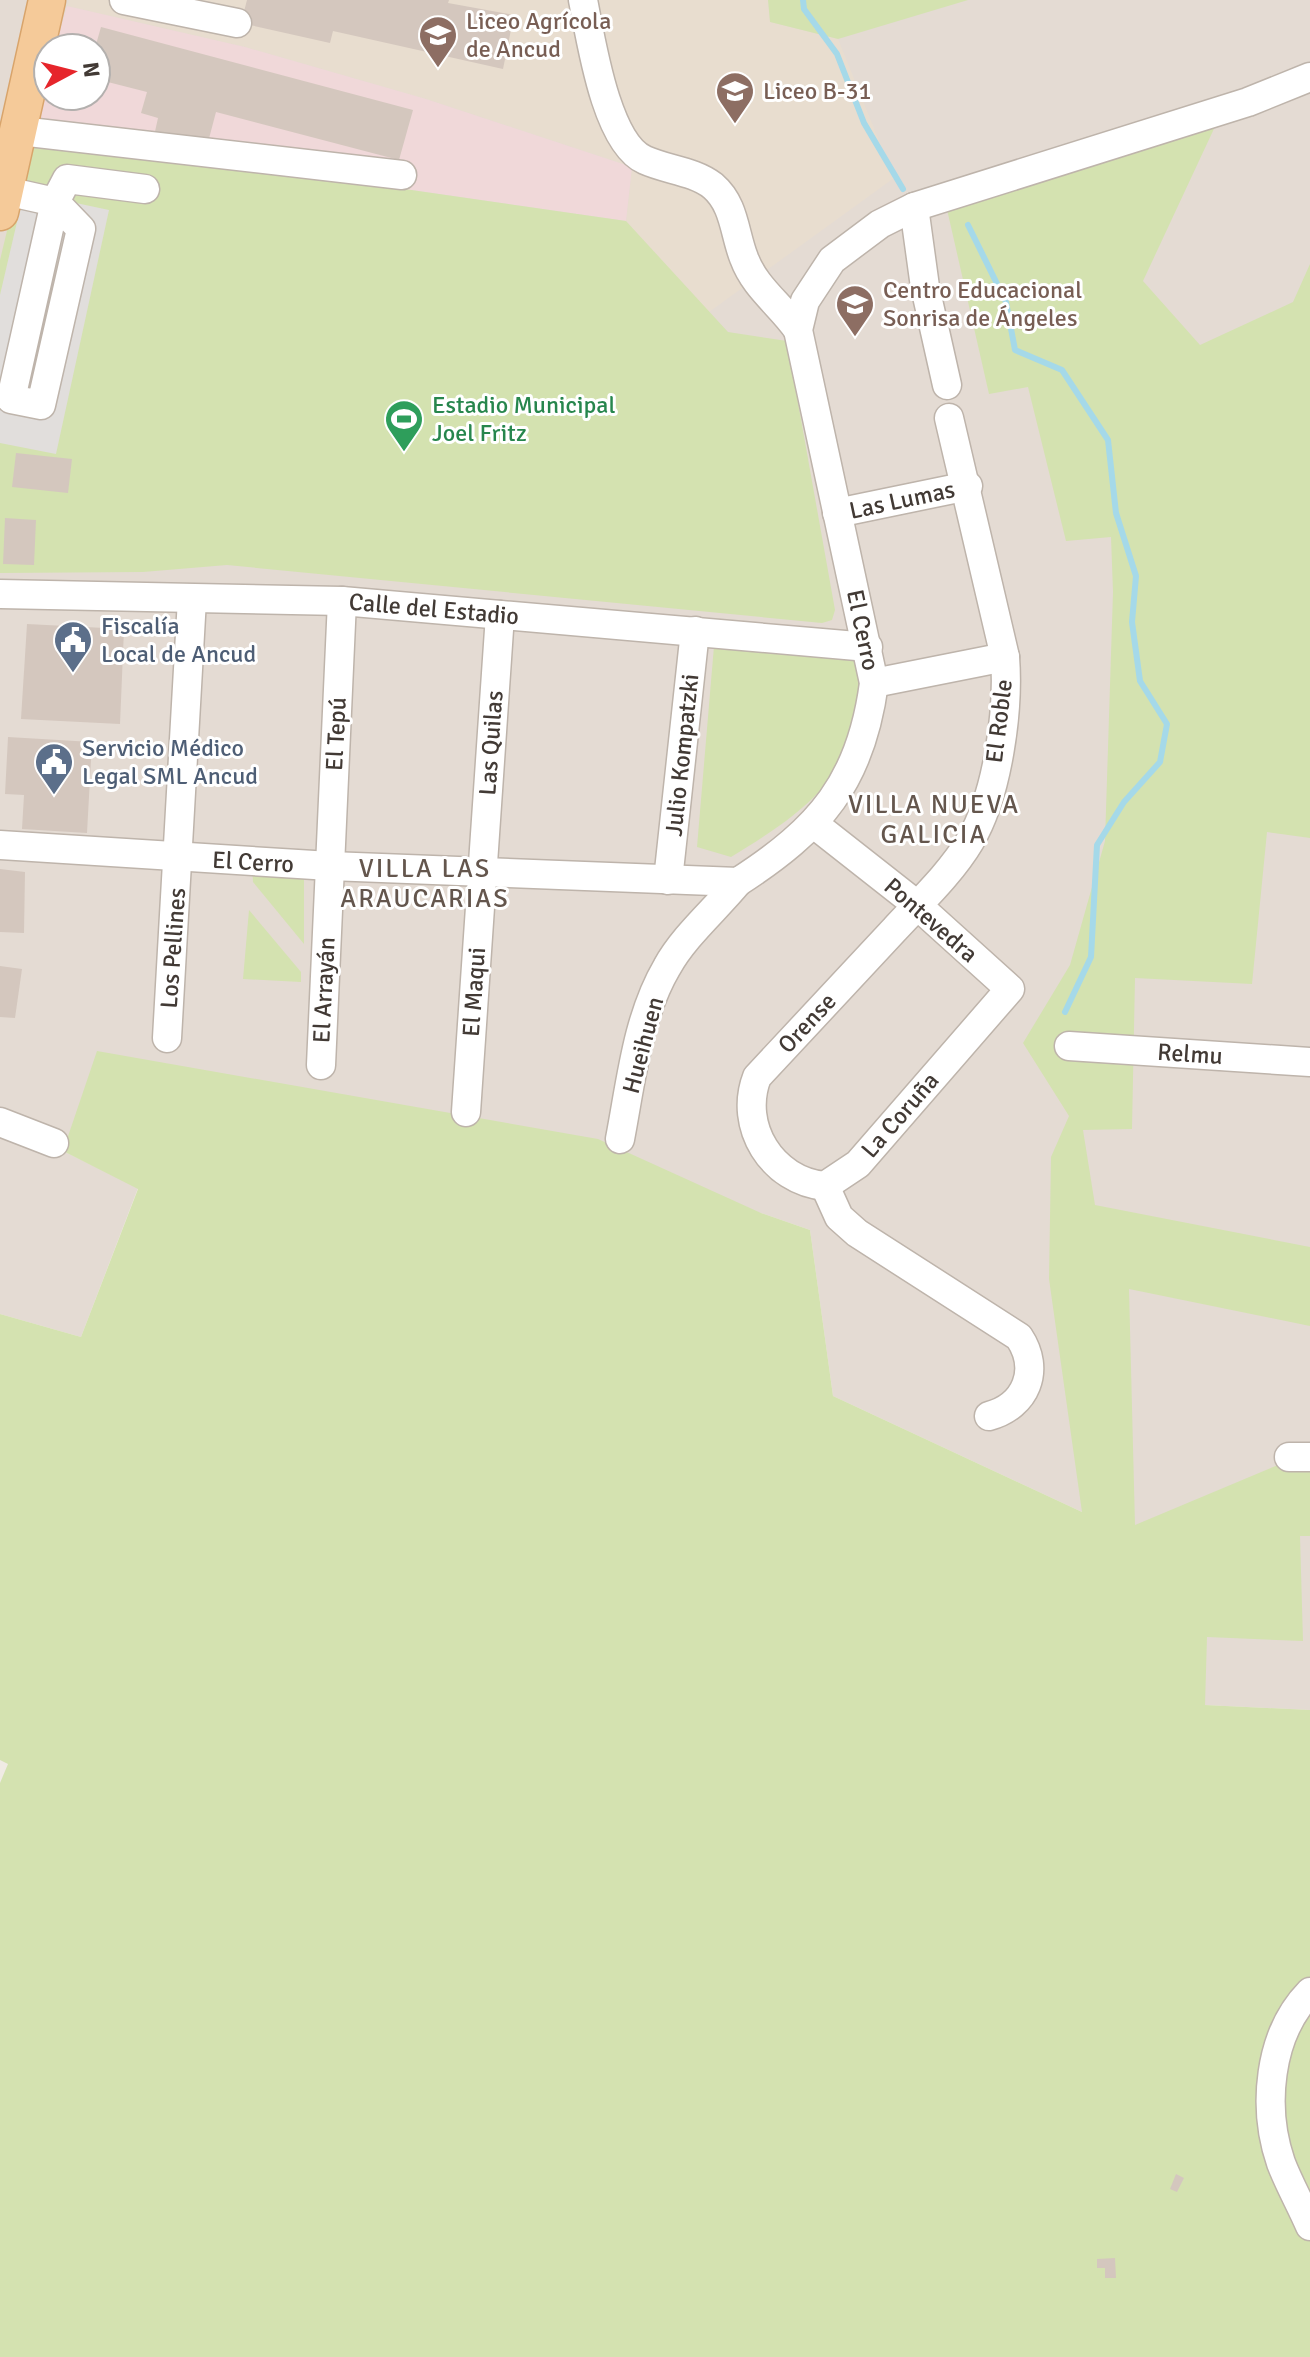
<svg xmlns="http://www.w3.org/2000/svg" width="1310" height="2357" font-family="Signika,sans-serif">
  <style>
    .residential { fill: #e4dbd3; fill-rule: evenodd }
    .education { fill: #e8ddcf }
    .medical { fill: #f0d8d9 }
    .green { fill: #d4e2b0 }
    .parking { fill: #e1dedc }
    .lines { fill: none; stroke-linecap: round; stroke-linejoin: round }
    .stream { stroke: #a5d9e9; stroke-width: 6 }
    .building { fill: #d4c7be }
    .minor-casing { stroke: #beb4ab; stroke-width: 31 }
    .major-casing { stroke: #d8a46b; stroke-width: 39 }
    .minor { stroke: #fff; stroke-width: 28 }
    .major { stroke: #f5ca99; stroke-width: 36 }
    .labels { text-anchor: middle; stroke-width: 6; stroke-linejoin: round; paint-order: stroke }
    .education-label { font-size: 24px; fill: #785e54; stroke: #fff; text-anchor: start }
    .leisure-label { font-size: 24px; fill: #27864d; stroke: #fff; text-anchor: start }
    .street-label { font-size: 24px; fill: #423a35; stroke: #fff }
    .service-label { font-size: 24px; fill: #4e5e75; stroke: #fff; text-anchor: start }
    .neighbourhood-label { font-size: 26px; letter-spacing: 2px; fill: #64564d; stroke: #fff }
  </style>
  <rect width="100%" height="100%" fill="#f0ebe4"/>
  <path class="residential" d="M 0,0 L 1310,0 L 1310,1710 L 1205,1705 L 1082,1512 L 833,1396 L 810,1230 L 761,1213 L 63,1151 L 138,1188 L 81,1337 L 0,1314 ZM 48,48 L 96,48 L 96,96 L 48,96 Z"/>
  <polygon class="education" points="69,0 768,0 770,22 838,39 894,178 709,312 626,221 632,167 426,99 245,47 67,6"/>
  <polygon class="medical" points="67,6 245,47 426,99 632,167 626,221 30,135 48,72 48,96 96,96 96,48 55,48"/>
  <g class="green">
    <polygon points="768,0 968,0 838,39 770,22"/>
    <polygon points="1219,118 1143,281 1200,345 1293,302 1310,264 1310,838 1267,832 1252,984 1135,978 1132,1129 1083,1130 1095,1205 1310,1247 1310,1326 1129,1289 1135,1525 1278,1465 1310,1469 1310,1536 1300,1536 1303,1641 1207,1637 1205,1705 1310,1710 1310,2357 0,2357 0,1783 8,1764 0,1760 0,1314 81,1337 138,1189 63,1151 97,1051 598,1139 761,1213 810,1230 833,1396 1082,1512 1049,1279 1051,1157 1069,1116 1023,1043 1070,965 1105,841 1113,592 1111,537 1066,541 1028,387 989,394 946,205"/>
    <polygon points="30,135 626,221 728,332 787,341 835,610 832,620 822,623 227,565 143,572 0,573 0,260"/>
    <path d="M 714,646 L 858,655 C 872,763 815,806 731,857 L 697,847 Z"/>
    <polygon points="252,866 304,873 304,944 253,882"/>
    <polygon points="249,910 301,972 301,982 243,979"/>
  </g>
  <polygon class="parking" points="24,192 109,210 56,454 0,443 0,295"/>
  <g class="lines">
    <g class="stream">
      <polyline points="803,0 804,9 837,54 864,123 903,189"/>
      <polyline points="968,225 1006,302 1015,350 1062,370 1108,440 1116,513 1136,576 1132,622 1140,681 1167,724 1160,762 1124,802 1097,845 1091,957 1065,1012"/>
    </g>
  </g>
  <g class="building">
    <polygon points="247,0 449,0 448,3 514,15 503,69 333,31 330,43 241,23"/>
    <polygon points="101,27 413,110 399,160 216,112 206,150 154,136 158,118 141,113 147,92 96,79 95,48"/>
    <polygon points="16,453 72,459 68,493 12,487"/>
    <polygon points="5,518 36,520 34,565 3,564"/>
    <polygon points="27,624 124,629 120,724 21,719"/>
    <polygon points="8,737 92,742 87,833 22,829 24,795 5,794"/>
    <polygon points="0,869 25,872 24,933 0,932"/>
    <polygon points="0,966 22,969 15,1018 0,1017"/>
    <polygon points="1176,2174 1184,2178 1177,2192 1170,2189"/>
    <polygon points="1115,2258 1116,2278 1105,2278 1105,2268 1097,2268 1097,2259"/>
  </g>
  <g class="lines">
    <defs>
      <g id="minor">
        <polyline points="124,0 237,23"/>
        <path d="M 583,0 C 591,40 606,143 645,160 C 667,170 694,171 713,186 C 735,205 734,233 744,258 C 755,288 780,304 798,330"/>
        <polyline points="20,131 402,175"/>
        <polyline points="6,191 55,202 67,179 145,189"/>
        <polygon points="55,202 81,229 41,405 11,399"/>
        <polyline points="914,207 925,287 947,385"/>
        <polyline points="837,513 968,486"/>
        <polyline points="0,594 342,601 868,647"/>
        <polyline points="874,683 1005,657"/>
        <path d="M 814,824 L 917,905 L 1010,989 L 858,1164 L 825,1186 C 772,1181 738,1126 757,1077 C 803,1027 849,978 895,929 C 920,902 951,873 970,841 C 998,794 1009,710 1005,657 L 949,418"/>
        <path d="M 0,845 L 330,866 L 738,882 C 820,829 861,782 874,683 L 798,330 L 805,301 L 832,260 L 880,224 L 914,207 L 1248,102 L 1310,77"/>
        <polyline points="668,880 695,631"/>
        <polyline points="167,1038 192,599"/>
        <polyline points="1069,1046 1310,1062"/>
        <polyline points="321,1065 342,601"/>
        <polyline points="466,1112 500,615"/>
        <polyline points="0,1122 54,1143"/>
        <path d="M 620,1139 C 631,1082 637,1018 667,967 C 684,936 716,909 738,882"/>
        <path d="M 825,1186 L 839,1217 L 857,1233 L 1019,1337 C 1041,1370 1026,1406 989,1416"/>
        <polyline points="1289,1457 1310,1457"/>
        <path d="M 1310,1992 C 1268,2035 1262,2108 1281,2163 C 1289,2184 1301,2205 1310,2226"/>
      </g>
      <polyline id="major" points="0,212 47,0"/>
    </defs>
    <use href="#minor" class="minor-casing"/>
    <use href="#major" class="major-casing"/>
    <use href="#minor" class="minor"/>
    <use href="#major" class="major"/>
  </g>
  <defs>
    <symbol id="school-pin" viewBox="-11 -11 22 30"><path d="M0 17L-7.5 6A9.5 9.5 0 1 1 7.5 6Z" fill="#8d6e63" stroke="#fff"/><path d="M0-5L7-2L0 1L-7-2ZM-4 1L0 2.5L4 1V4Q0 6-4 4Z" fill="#fff"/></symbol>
    <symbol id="stadium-pin" viewBox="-11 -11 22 30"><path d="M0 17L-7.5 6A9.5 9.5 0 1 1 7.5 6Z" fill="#2e9e5b" stroke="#fff"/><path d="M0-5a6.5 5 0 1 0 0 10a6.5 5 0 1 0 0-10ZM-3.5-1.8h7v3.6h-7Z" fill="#fff"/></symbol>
    <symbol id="civic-pin" viewBox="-11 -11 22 30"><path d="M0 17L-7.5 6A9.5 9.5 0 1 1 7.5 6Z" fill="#5c6f8a" stroke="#fff"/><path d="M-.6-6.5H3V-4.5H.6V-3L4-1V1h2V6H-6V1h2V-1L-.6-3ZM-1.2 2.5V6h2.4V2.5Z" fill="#fff"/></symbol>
  </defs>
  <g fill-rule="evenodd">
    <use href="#school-pin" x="416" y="13" width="44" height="60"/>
    <use href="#school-pin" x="713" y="69" width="44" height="60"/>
    <use href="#school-pin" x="833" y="282" width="44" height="60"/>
    <use href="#stadium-pin" x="382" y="397" width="44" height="60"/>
    <use href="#civic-pin" x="51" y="618" width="44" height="60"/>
    <use href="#civic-pin" x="32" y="740" width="44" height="60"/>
  </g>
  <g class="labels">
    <g class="education-label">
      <text x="466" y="29">Liceo Agrícola<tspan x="466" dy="28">de Ancud</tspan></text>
      <text x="763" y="99">Liceo B-31</text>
      <text x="883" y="298">Centro Educacional<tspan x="883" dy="28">Sonrisa de Ángeles</tspan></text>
    </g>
    <g class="leisure-label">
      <text x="432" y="413">Estadio Municipal<tspan x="432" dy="28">Joel Fritz</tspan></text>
    </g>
    <g class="street-label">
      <text transform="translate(902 500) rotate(-12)" y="8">Las Lumas</text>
      <text transform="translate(434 609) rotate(5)" y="8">Calle del Estadio</text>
      <text transform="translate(863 630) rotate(78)" y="8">El Cerro</text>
      <text transform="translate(999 721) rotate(-83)" y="8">El Roble</text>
      <text transform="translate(336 734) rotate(-87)" y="8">El Tepú</text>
      <text transform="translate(491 743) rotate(-86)" y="8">Las Quilas</text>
      <text transform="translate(682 755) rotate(-84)" y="8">Julio Kompatzki</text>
      <text transform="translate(253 862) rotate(3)" y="8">El Cerro</text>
      <text transform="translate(931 920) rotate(41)" y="8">Pontevedra</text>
      <text transform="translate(173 948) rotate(-86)" y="8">Los Pellines</text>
      <text transform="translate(324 990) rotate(-87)" y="8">El Arrayán</text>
      <text transform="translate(474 992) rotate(-86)" y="8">El Maqui</text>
      <text transform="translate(807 1023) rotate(-47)" y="8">Orense</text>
      <text transform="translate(643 1045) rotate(-75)" y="8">Hueihuen</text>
      <text transform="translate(1190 1054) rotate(4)" y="8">Relmu</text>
      <text transform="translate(900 1115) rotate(-49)" y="8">La Coruña</text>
    </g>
    <g class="service-label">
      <text x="101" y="634">Fiscalía<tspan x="101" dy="28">Local de Ancud</tspan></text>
      <text x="82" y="756">Servicio Médico<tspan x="82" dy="28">Legal SML Ancud</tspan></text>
    </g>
    <g class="neighbourhood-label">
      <text x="934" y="813">VILLA NUEVA<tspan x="934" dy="30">GALICIA</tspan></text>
      <text x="425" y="877">VILLA LAS<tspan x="425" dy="30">ARAUCARIAS</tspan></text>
    </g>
  </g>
  <g transform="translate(72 72) rotate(83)"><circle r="38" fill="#ffffff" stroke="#b3b0ae" stroke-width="2"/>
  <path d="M0-6L14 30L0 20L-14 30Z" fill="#e6252b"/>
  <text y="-12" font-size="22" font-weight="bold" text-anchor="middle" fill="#423a35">N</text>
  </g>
</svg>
